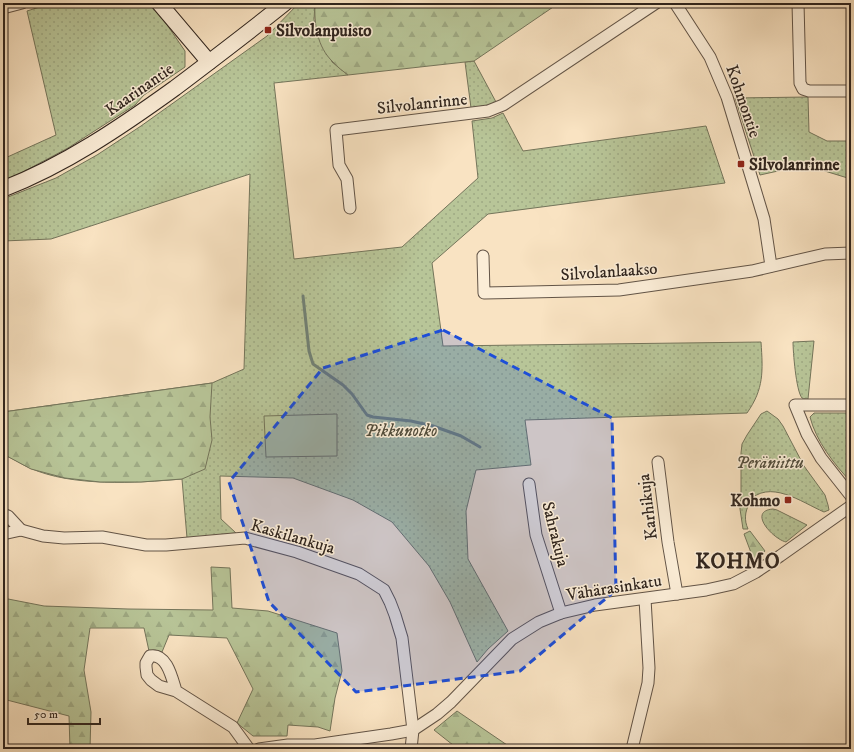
<svg xmlns="http://www.w3.org/2000/svg" width="854" height="752" font-family="'IM FELL DW Pica',serif">
  <style>
    .green { fill: url(#green-dots); stroke: #74755b }
    .forest { fill: url(#forest-firs); stroke: #74755b }
    .pitch { fill: #b8c598; stroke: #74755b }
    .lines { fill: none; stroke-linecap: round; stroke-linejoin: round }
    .stream { stroke: #728175; stroke-width: 3 }
    .street-casing { stroke: #625447; stroke-width: 13 }
    .secondary-casing { stroke: #30251e; stroke-width: 17 }
    .street { stroke: #fbedd7; stroke-width: 11 }
    .secondary { stroke: #fbedd7; stroke-width: 15 }
    .marked { fill: #1d4ed8; fill-opacity: 0.2; stroke: #1d4ed8; stroke-width: 3; stroke-dasharray: 8 5; stroke-linejoin: round }
    .poi-dot { fill: #8f2418; stroke: #fbedd7; stroke-width: 1.5 }
    .labels { text-anchor: middle; stroke-width: 3; stroke-linejoin: round; paint-order: stroke }
    .poi-label { font-size: 17px; font-weight: bold; fill: #30251e; stroke: #fbedd7; text-anchor: start }
    .street-label { font-size: 17px; fill: #30251e; stroke: #fbedd7 }
    .park-label { font-size: 17px; font-style: italic; fill: #524d3c; stroke: #fbedd7 }
    .district-label { font-size: 21px; font-weight: bold; letter-spacing: 1px; fill: #30251e; stroke: #fbedd7 }
  </style>
  <defs>
    <pattern id="green-dots" width="8" height="8" patternUnits="userSpaceOnUse"><rect width="8" height="8" fill="#b8c598"/><path d="M2 2h.1M6 6h.1" fill="none" stroke="#9ea983" stroke-width="1.8" stroke-linecap="round"/></pattern>
    <pattern id="forest-firs" width="22" height="20" patternUnits="userSpaceOnUse"><rect width="22" height="20" fill="#b8c598"/><path d="M5 1l3.5 6h-7zM16 11l3.5 6h-7z" fill="#9ea983"/></pattern>
  </defs>
  <rect width="100%" height="100%" fill="#f9e3c2"/>
  <filter id="stains"><feTurbulence type="fractalNoise" baseFrequency=".005" numOctaves="4"/><feColorMatrix values="0 0 0 0 .2 0 0 0 0 .09 0 0 0 0 .02 0 0 0 .5 -.17"/></filter>
  <radialGradient id="worn" r=".72"><stop offset=".6" stop-color="#630" stop-opacity="0"/><stop offset="1" stop-color="#630" stop-opacity=".3"/></radialGradient>
  <g class="green">
    <polygon points="52,3 152,3 185,51 185,67 144,95 135,105 68,148 23,172 3,181 3,159 56,135 27,11"/>
    <path d="M 299,3 L 315,3 L 314,20 L 332,62 L 348,75 L 274,83 L 294,259 L 402,247 L 478,178 L 472,121 L 492,118 L 503,113 L 523,151 L 706,126 L 725,183 L 488,214 L 432,263 L 443,346 L 761,342 C 763,371 764,389 747,413 L 525,420 L 531,465 L 476,470 L 466,511 L 468,559 L 508,631 L 488,649 L 477,662 L 450,602 L 429,566 L 392,522 L 353,500 L 293,478 L 220,476 L 221,519 L 236,533 L 187,538 L 182,479 C 136,483 72,487 30,468 C 21,464 12,458 3,454 L 3,412 L 212,383 L 244,369 L 250,174 L 51,239 L 3,241 L 3,199 L 56,178 L 97,155 L 141,126 L 267,36 Z"/>
    <polygon points="474,61 496,102 488,105 471,108 465,62"/>
    <polygon points="808,97 809,132 827,141 851,141 851,179 805,165 760,175 735,98"/>
    <path d="M 814,341 L 808,399 C 806,399 804,399 802,398 C 796,391 793,351 793,342 Z"/>
    <path d="M 767,411 L 778,419 L 783,426 L 804,466 L 825,495 L 828,505 L 829,510 L 824,512 C 801,502 769,478 748,502 L 749,504 C 745,512 744,520 748,529 L 743,529 L 740,509 L 740,501 L 741,500 L 741,453 L 742,444 L 747,435 L 761,414 Z"/>
    <path d="M 814,413 L 851,413 L 851,482 C 834,464 816,441 810,417 Z"/>
    <path d="M 773,509 L 777,510 L 807,525 L 786,542 C 773,539 747,511 773,509 Z"/>
  </g>
  <g class="forest">
    <path d="M 315,3 L 559,3 L 474,61 L 348,75 C 343,71 337,67 333,62 C 317,47 314,24 315,3 Z"/>
    <polygon points="212,383 210,417 212,440 205,469 182,479 141,482 100,482 65,478 31,469 3,454 3,412"/>
    <polygon points="750,531 765,551 757,560 753,558 744,534"/>
    <polygon points="211,567 230,568 232,608 268,611 337,633 342,671 335,698 330,731 318,727 288,725 287,736 253,736 237,723 253,689 227,638 169,635 162,652 155,650 149,651 144,628 90,628 84,670 91,712 90,749 70,749 69,716 3,699 3,598 44,606 128,609 213,610"/>
    <polygon points="457,711 510,747 528,749 458,749 434,730"/>
  </g>
  <polygon class="pitch" points="337,414 337,456 266,457 264,416"/>
  <g class="lines">
    <polyline class="stream" points="303,296 309,351 313,364 343,385 352,394 367,415 373,417 411,421 433,426 461,436 480,447"/>
    <defs>
      <g id="street">
        <polyline points="675,3 710,57 727,97 764,219 771,266"/>
        <polyline points="798,3 800,83 803,89 809,91 851,91"/>
        <polyline points="3,8 22,3"/>
        <polyline points="350,208 347,179 339,165 336,130 488,111 503,105 656,3"/>
        <polyline points="483,256 484,293 619,290 752,271 825,254 851,253"/>
        <polyline points="851,405 795,405 807,434 821,458 851,496"/>
        <polyline points="658,462 668,542 677,594"/>
        <polyline points="529,484 536,535 561,613"/>
        <polyline points="3,514 8,516 21,530"/>
        <polyline points="3,534 21,530 43,536 64,538 102,537 146,545 166,545 245,538 297,552 359,574 384,590 390,602 395,615 402,638 413,730 411,749"/>
        <path d="M 176,691 C 172,678 167,653 150,656 L 146,663 L 146,667 L 147,675 L 151,680 L 159,686 L 176,691 L 233,727 L 249,749"/>
        <polyline points="259,749 288,745 315,745 391,734 413,730 437,714 451,702 512,639 539,622 561,613 595,605 706,590 733,584 756,572 780,556 851,506"/>
        <polyline points="632,749 648,683 649,668 645,599"/>
      </g>
      <g id="secondary">
        <polyline points="159,3 209,62"/>
        <path d="M 3,189 C 65,165 121,127 175,88 C 212,60 249,32 285,3"/>
      </g>
    </defs>
    <use href="#street" class="street-casing"/>
    <use href="#secondary" class="secondary-casing"/>
    <use href="#street" class="street"/>
    <use href="#secondary" class="secondary"/>
  </g>
  <path class="marked" d="M 443,330 L 612,418 L 616,590 L 520,671 L 356,692 L 269,602 L 229,482 L 323,368 Z"/>
  <g class="poi-dot">
    <rect x="264" y="26" width="8" height="8" rx="2"/>
    <rect x="737" y="160" width="8" height="8" rx="2"/>
    <rect x="784" y="496" width="8" height="8" rx="2"/>
  </g>
  <g class="labels">
    <g class="poi-label">
      <text x="276" y="36">Silvolanpuisto</text>
      <text x="749" y="170">Silvolanrinne</text>
      <text x="780" y="506" text-anchor="end">Kohmo</text>
    </g>
    <g class="street-label">
      <text transform="translate(139 89) rotate(-35)" y="6">Kaarinantie</text>
      <text transform="translate(744 101) rotate(71)" y="6">Kohmontie</text>
      <text transform="translate(422 103) rotate(-6)" y="6">Silvolanrinne</text>
      <text transform="translate(609 271) rotate(-4)" y="6">Silvolanlaakso</text>
      <text transform="translate(647 507) rotate(-97)" y="6">Karhikuja</text>
      <text transform="translate(556 534) rotate(76)" y="6">Sahrakuja</text>
      <text transform="translate(293 536) rotate(16)" y="6">Kaskilankuja</text>
      <text transform="translate(614 587) rotate(-9)" y="6">Vähärasinkatu</text>
    </g>
    <g class="park-label">
      <text x="401" y="436">Pikkunotko</text>
      <text x="770" y="468">Peräniittu</text>
    </g>
    <g class="district-label">
      <text x="738" y="568">KOHMO</text>
    </g>
  </g>
  <rect width="854" height="752" fill="none" stroke="#f9e3c2" stroke-width="16"/>
  <rect x="4" y="4" width="846" height="744" fill="none" stroke="#30251e" stroke-width="2"/>
  <rect x="8" y="8" width="838" height="736" fill="none" stroke="#30251e"/>
  <path d="M28 718v6h72v-6" fill="none" stroke="#30251e" stroke-width="2"/>
  <text x="34" y="718" font-size="12" fill="#30251e" stroke="#fbedd7" stroke-width="3" paint-order="stroke">50 m</text>
  <rect width="100%" height="100%" filter="url(#stains)"/>
  <rect width="100%" height="100%" fill="url(#worn)"/>
</svg>
